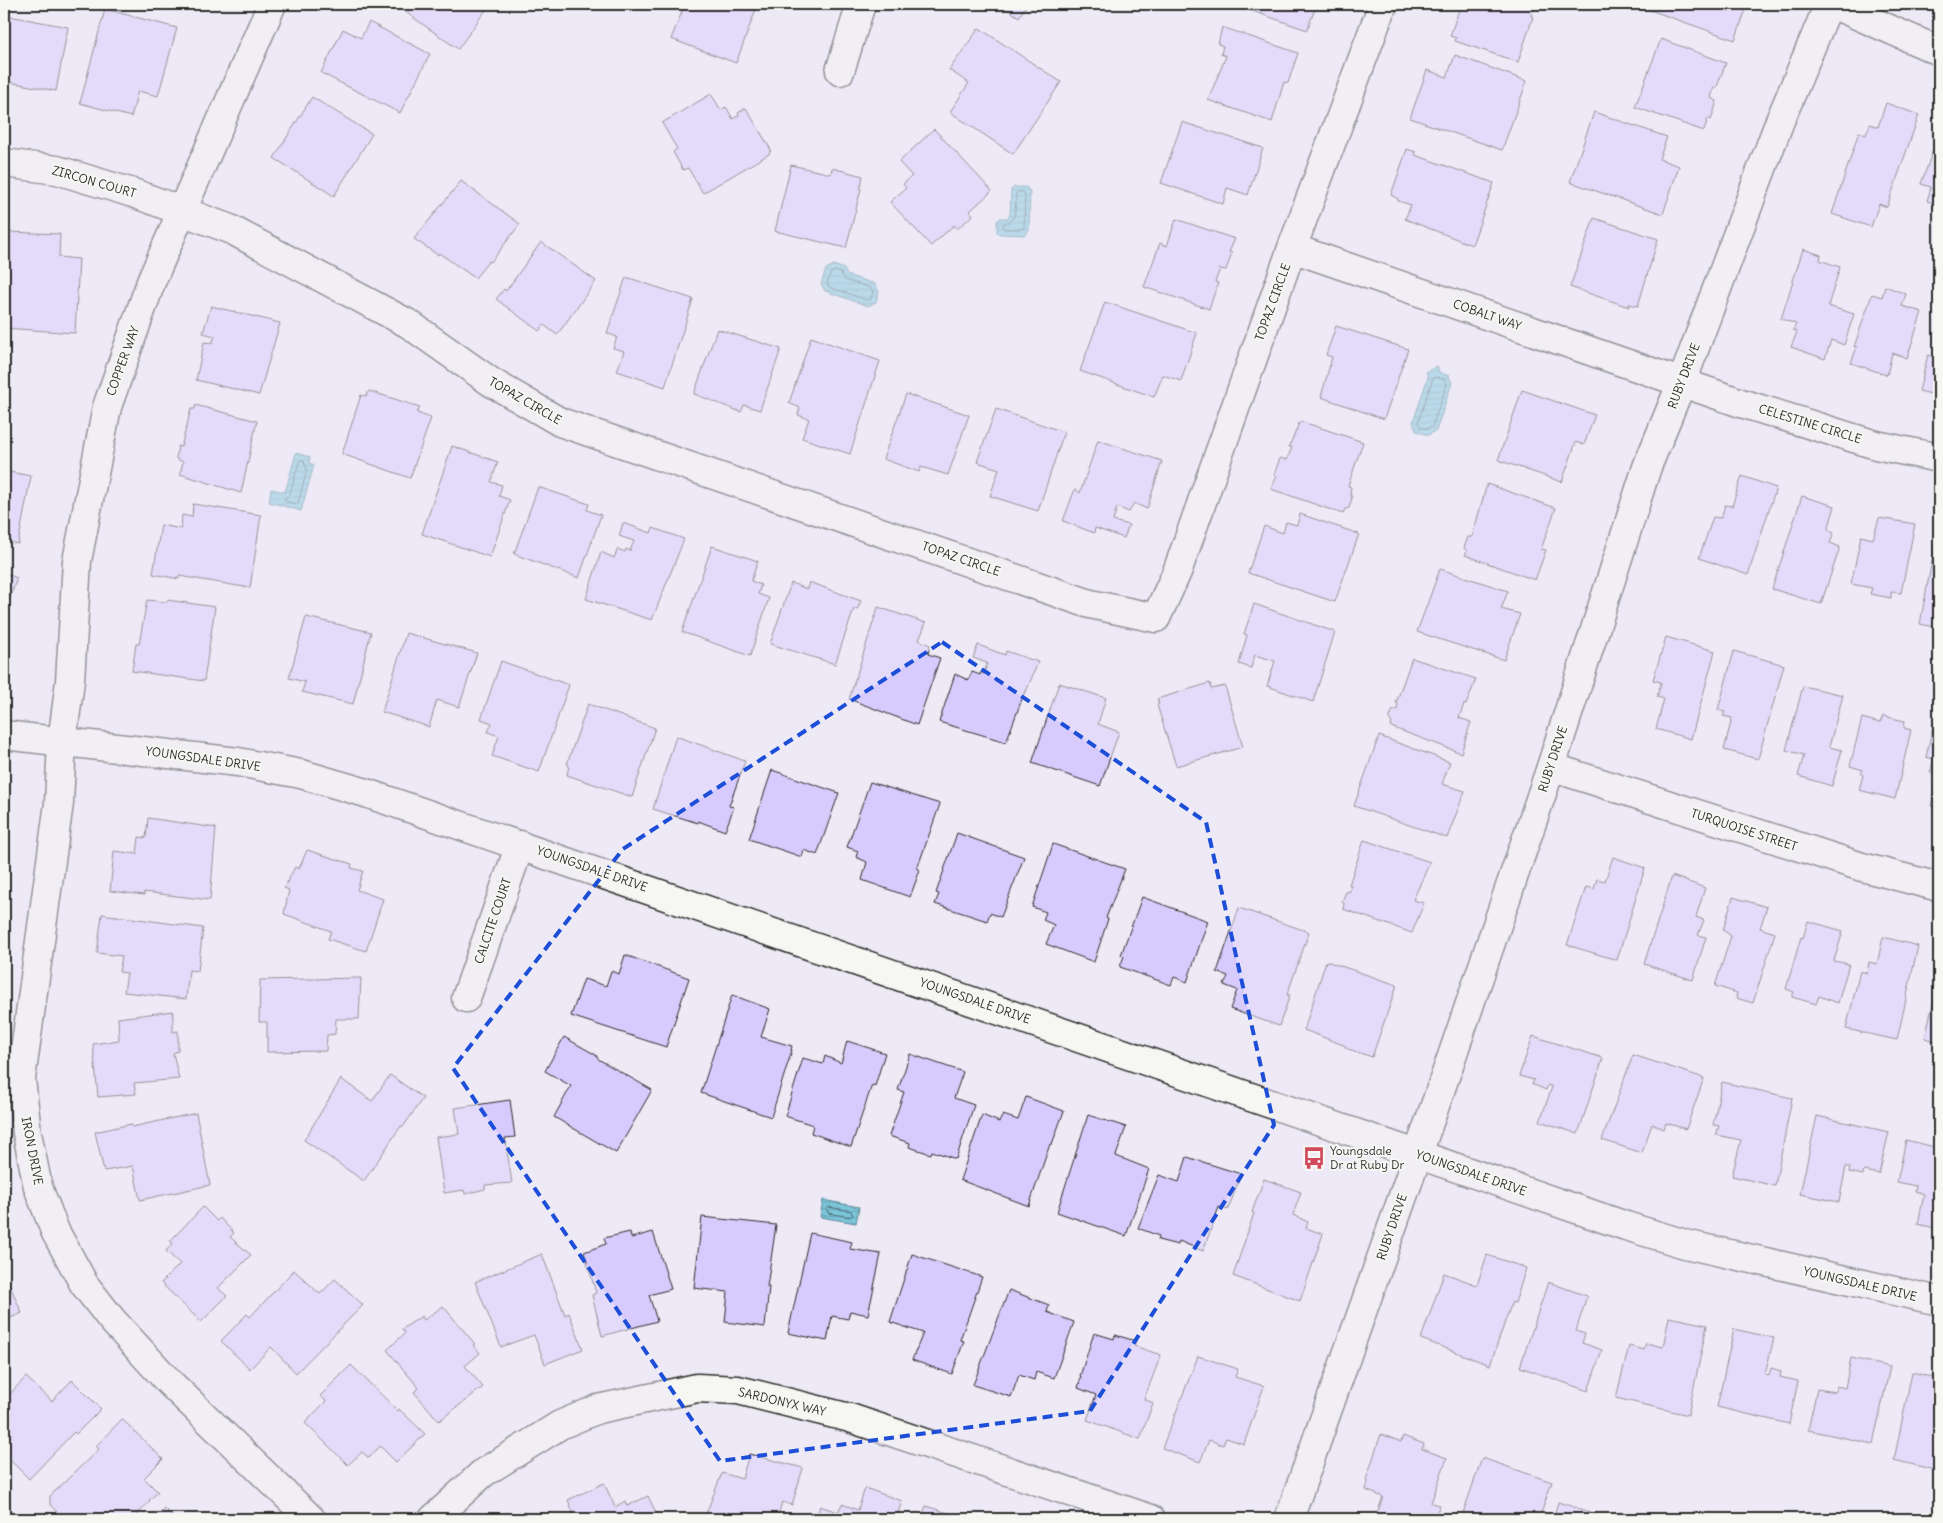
<svg xmlns="http://www.w3.org/2000/svg" width="1943" height="1523" font-family="Delius,sans-serif">
  <style>
    .water { fill: url(#water-rules); stroke: #5b8895 }
    .lines { fill: none; stroke-linecap: round; stroke-linejoin: round }
    .shore { stroke: #4b6971; stroke-width: 1 }
    .building { fill: #d7cbfd; stroke: #2b2b2b }
    .street-casing { stroke: #2b2b2b; stroke-width: 31 }
    .secondary-casing { stroke: #2b2b2b; stroke-width: 31 }
    .street { stroke: #f6f6f2; stroke-width: 28 }
    .secondary { stroke: #f6f6f2; stroke-width: 28 }
    .marked { fill: none; stroke: #1d4ed8; stroke-width: 4; stroke-dasharray: 10 6; stroke-linejoin: round }
    .labels { text-anchor: middle; stroke-width: 4; stroke-linejoin: round; paint-order: stroke }
    .street-label { font-size: 12px; fill: #2b2b2b; stroke: #f6f6f2 }
    .poi-label { font-size: 12px; fill: #2b2b2b; stroke: #f6f6f2; text-anchor: start }
  </style>
  <defs>
    <pattern id="water-rules" width="6" height="5" patternUnits="userSpaceOnUse" patternTransform="scale(1.25)"><rect width="6" height="5" fill="#7bc6db"/><path d="M0 2.5h6" fill="none" stroke="#6aaabc"/></pattern>
  </defs>
  <rect width="100%" height="100%" fill="#ede9f5"/>
  <filter id="ink" filterUnits="userSpaceOnUse"><feTurbulence type="fractalNoise" baseFrequency=".02" numOctaves="2"/><feDisplacementMap in="SourceGraphic" scale="10" xChannelSelector="R" yChannelSelector="G"/><feConvolveMatrix kernelMatrix="1 2 1 2 8 2 1 2 1" color-interpolation-filters="sRGB"/></filter>
  <g filter="url(#ink)">
    <g class="water">
      <polygon points="1014,187 1026,187 1030,191 1029,230 1025,235 1000,234 997,232 997,221 1000,218 1007,218 1010,215 1011,190"/>
      <polygon points="834,265 844,269 847,275 875,284 879,292 876,302 868,306 825,291 821,284 826,269"/>
      <polygon points="1437,366 1439,372 1449,376 1452,383 1436,431 1428,435 1416,431 1413,422 1428,377 1426,372"/>
      <polygon points="296,453 310,457 309,463 314,465 301,511 269,502 271,489 285,492"/>
      <polygon points="823,1200 859,1207 856,1223 820,1217"/>
    </g>
    <g class="lines">
      <g class="shore">
        <path d="M 1018,192 L 1023,192 L 1025,194 L 1024,228 L 1022,229 L 1004,229 L 1003,224 C 1018,221 1015,207 1016,194 Z"/>
        <polygon points="835,271 841,273 845,280 871,288 873,292 871,299 867,300 829,287 827,283 830,274"/>
        <polygon points="1436,377 1445,380 1447,384 1432,427 1427,429 1420,427 1418,422 1433,378"/>
        <polygon points="301,460 304,461 307,470 298,503 295,504 285,501 284,499 290,493 299,462"/>
        <polygon points="829,1207 851,1211 853,1215 850,1217 828,1213 827,1209"/>
      </g>
    </g>
    <g class="building">
      <polygon points="394,4 490,4 458,49"/>
      <polygon points="685,4 758,4 736,63 671,39"/>
      <polygon points="999,4 1027,4 1019,17"/>
      <polygon points="1245,4 1318,4 1316,10 1315,9 1307,30 1244,8"/>
      <polygon points="1461,4 1535,4 1531,16 1533,17 1518,62 1455,41 1456,38 1450,36"/>
      <polygon points="1645,4 1748,4 1735,40 1644,8"/>
      <polygon points="105,9 177,28 158,96 138,91 131,117 80,103"/>
      <polygon points="4,15 68,27 56,91 4,81"/>
      <polygon points="369,22 430,54 400,113 321,73 343,29 361,38"/>
      <polygon points="1222,27 1298,53 1288,83 1284,82 1272,122 1208,100 1226,56 1221,54 1223,46 1218,44"/>
      <polygon points="979,28 1061,82 1013,154 950,112 969,83 949,70"/>
      <polygon points="1661,39 1726,63 1716,89 1714,87 1711,98 1717,101 1711,120 1708,118 1704,131 1635,107"/>
      <polygon points="1455,55 1527,81 1502,150 1410,118 1427,70 1447,77"/>
      <polygon points="711,94 721,110 726,107 733,119 739,115 738,113 746,108 771,150 769,154 703,193 688,168 683,170 673,152 677,149 662,123"/>
      <polygon points="312,97 372,134 334,196 274,158"/>
      <polygon points="1886,103 1919,115 1887,207 1879,204 1871,227 1832,214 1859,132 1866,135 1870,124 1878,127"/>
      <polygon points="1594,112 1667,137 1659,159 1679,166 1663,214 1570,182"/>
      <polygon points="1182,122 1263,148 1248,195 1227,188 1223,204 1161,183"/>
      <polygon points="934,129 992,191 970,211 973,215 957,229 954,225 931,246 890,202 906,188 903,184 912,176 899,162"/>
      <polygon points="1939,133 1939,205 1927,201 1931,187 1921,184"/>
      <polygon points="1407,149 1416,152 1415,155 1494,183 1472,245 1405,219 1411,205 1398,201 1398,199 1391,195"/>
      <polygon points="791,165 831,174 832,168 863,176 860,189 861,189 846,248 775,231"/>
      <polygon points="461,181 520,224 491,262 489,261 475,278 439,253 438,255 414,239"/>
      <polygon points="1594,218 1658,239 1638,306 1629,304 1629,307 1570,287"/>
      <polygon points="1176,219 1235,239 1229,252 1232,253 1226,270 1220,269 1215,282 1218,283 1209,309 1144,287 1160,243 1167,246"/>
      <polygon points="8,232 60,234 59,257 79,259 75,333 4,328"/>
      <polygon points="541,242 596,281 557,335 544,325 539,331 496,299 504,289 506,291"/>
      <polygon points="1803,249 1821,255 1820,260 1840,267 1828,306 1854,314 1844,345 1831,340 1825,359 1791,347 1797,332 1793,330 1796,324 1781,319"/>
      <polygon points="626,277 693,299 665,387 617,371 624,351 613,348 617,337 607,333"/>
      <polygon points="1885,286 1906,294 1902,306 1922,312 1907,358 1892,353 1887,375 1851,363 1857,347 1854,347 1872,294 1882,297"/>
      <polygon points="1105,302 1197,333 1181,381 1163,375 1154,397 1080,371"/>
      <polygon points="211,306 280,323 259,395 196,380 204,342 212,343 215,336 203,333"/>
      <polygon points="1336,326 1408,349 1384,419 1321,397 1332,357 1326,355"/>
      <polygon points="717,329 781,349 760,410 744,405 741,412 694,394"/>
      <polygon points="811,337 880,361 850,454 802,438 809,419 798,415 800,408 789,403"/>
      <polygon points="1928,355 1939,359 1939,396 1919,391"/>
      <polygon points="1522,390 1595,415 1584,445 1576,442 1562,482 1498,460"/>
      <polygon points="369,391 420,407 417,413 431,418 410,478 342,454 361,395 366,396"/>
      <polygon points="906,394 969,415 948,475 921,467 919,472 883,459"/>
      <polygon points="195,405 257,421 241,493 180,474 183,462 176,459 178,446 181,447 191,409 195,409"/>
      <polygon points="996,409 1064,432 1038,511 990,496 999,469 977,462"/>
      <polygon points="1300,421 1363,442 1348,486 1351,487 1350,493 1352,498 1349,508 1345,509 1343,514 1271,489 1277,476 1274,475 1280,458 1287,460 1292,447 1289,447"/>
      <polygon points="1098,440 1162,461 1147,509 1134,503 1129,512 1117,507 1113,521 1129,525 1124,538 1095,528 1094,533 1063,521 1075,489 1080,493"/>
      <polygon points="452,446 498,462 491,482 502,485 499,496 510,500 490,557 422,534"/>
      <polygon points="4,471 31,476 18,544 4,541"/>
      <polygon points="1742,476 1776,488 1748,575 1699,558 1713,517 1721,518 1725,505 1732,506"/>
      <polygon points="1487,484 1556,508 1541,549 1546,550 1535,580 1465,555 1467,551 1464,548 1468,537 1472,537"/>
      <polygon points="538,487 589,504 587,510 601,515 579,578 514,554"/>
      <polygon points="1802,496 1835,506 1828,530 1834,533 1830,543 1840,547 1821,604 1772,589"/>
      <polygon points="193,504 261,515 250,588 179,576 179,579 153,574 161,525 181,529 182,515 192,517"/>
      <polygon points="1300,514 1359,534 1335,602 1248,573 1264,526 1283,533 1286,522 1297,525"/>
      <polygon points="1879,518 1915,524 1901,593 1891,592 1891,598 1870,594 1872,588 1851,584 1861,536 1873,539"/>
      <polygon points="623,523 651,533 653,528 684,539 652,620 586,599 601,552 614,558 618,549 625,552 626,549 630,551 634,541 619,536"/>
      <polygon points="1938,529 1939,529 1939,628 1920,624"/>
      <polygon points="712,546 758,561 751,581 761,585 758,594 769,598 750,656 682,632"/>
      <polygon points="1440,569 1508,591 1501,609 1520,614 1504,660 1417,632"/>
      <polygon points="4,573 17,578 4,615"/>
      <polygon points="809,582 861,601 857,610 854,609 835,664 770,644 791,583 807,589"/>
      <polygon points="147,600 167,602 167,600 215,607 204,681 132,671 136,644 139,644"/>
      <polygon points="1254,604 1335,632 1313,702 1267,686 1275,661 1255,655 1251,668 1239,664 1247,635 1244,634"/>
      <polygon points="878,607 926,623 919,640 930,645 928,654 940,658 917,725 849,699"/>
      <polygon points="306,617 371,632 353,704 302,692 305,682 289,678"/>
      <polygon points="406,633 477,653 459,707 437,700 429,727 382,712"/>
      <polygon points="1666,637 1715,651 1691,739 1656,729 1664,699 1657,697 1661,682 1653,680"/>
      <polygon points="978,645 1005,655 1006,651 1038,662 1026,692 1025,691 1006,742 939,722 955,674 968,680 972,672 980,675 981,672 984,674 987,663 973,658"/>
      <polygon points="1734,651 1784,665 1758,759 1724,750 1732,718 1723,716 1725,712 1718,710"/>
      <polygon points="1412,658 1476,679 1466,705 1464,704 1459,718 1471,722 1461,753 1391,727 1392,723 1389,719 1393,710 1397,710 1398,704 1396,703"/>
      <polygon points="501,661 569,685 539,772 492,756 499,736 488,732 492,723 481,719"/>
      <polygon points="1059,683 1106,698 1098,724 1119,732 1100,786 1032,763"/>
      <polygon points="1210,683 1211,689 1225,686 1243,747 1176,766 1157,705 1159,704 1157,699"/>
      <polygon points="1803,686 1843,695 1829,747 1842,750 1832,786 1798,776 1804,755 1786,750"/>
      <polygon points="588,704 655,728 632,797 567,775 569,765 567,764"/>
      <polygon points="1936,713 1939,714 1939,808 1931,806 1938,775 1930,773 1934,759 1926,757"/>
      <polygon points="1883,716 1905,721 1904,728 1911,730 1895,799 1859,790 1863,775 1861,774 1863,770 1850,766 1862,718 1880,723"/>
      <polygon points="676,736 745,761 729,806 734,807 725,831 698,821 698,823 653,809"/>
      <polygon points="1379,736 1450,762 1442,784 1465,791 1447,838 1354,806"/>
      <polygon points="772,770 839,793 817,855 804,850 802,857 749,839"/>
      <polygon points="870,782 940,804 917,869 920,870 910,897 862,880 867,862 856,857 858,851 847,847"/>
      <polygon points="148,818 216,828 210,900 144,892 144,895 110,891 114,851 137,854 139,837 146,838"/>
      <polygon points="957,833 1024,857 1001,917 990,913 987,921 935,904 939,894 936,893"/>
      <polygon points="1364,840 1430,862 1413,900 1424,903 1412,933 1343,909 1344,904 1342,901 1346,892 1350,891 1351,885 1349,885"/>
      <polygon points="1053,844 1125,869 1106,918 1108,919 1094,962 1046,944 1054,925 1043,920 1046,912 1032,907"/>
      <polygon points="307,850 352,864 351,868 363,871 357,890 383,899 366,951 328,939 331,931 284,914 289,890 284,888 295,867 299,869"/>
      <polygon points="1613,857 1645,868 1617,960 1567,945 1586,887 1594,889 1597,879 1605,881"/>
      <polygon points="1672,876 1705,888 1696,917 1704,920 1698,935 1706,937 1693,980 1644,964"/>
      <polygon points="1142,897 1208,921 1187,982 1174,977 1171,985 1120,967 1124,956 1121,955"/>
      <polygon points="1733,897 1767,907 1760,928 1775,933 1753,1003 1736,998 1737,993 1715,986 1731,936 1723,930"/>
      <polygon points="1239,908 1309,932 1287,995 1290,995 1279,1026 1230,1009 1237,990 1224,985 1228,976 1217,972"/>
      <polygon points="102,914 203,928 198,971 189,970 186,999 124,992 127,973 119,972 122,956 97,953"/>
      <polygon points="1808,921 1843,931 1834,961 1849,964 1838,1003 1819,996 1816,1004 1792,997 1794,992 1786,989 1801,937 1803,938"/>
      <polygon points="1883,937 1918,946 1897,1040 1846,1029 1860,971 1867,973 1869,962 1877,964"/>
      <polygon points="625,955 689,978 666,1047 571,1016 584,979 606,986 611,971 619,974"/>
      <polygon points="1326,961 1397,985 1372,1057 1345,1048 1346,1046 1304,1030"/>
      <polygon points="1939,977 1939,1042 1925,1038"/>
      <polygon points="361,978 359,1019 336,1019 335,1034 327,1035 326,1051 267,1052 267,1022 259,1022 260,980"/>
      <polygon points="732,995 770,1009 761,1037 792,1046 791,1050 792,1050 771,1117 701,1093"/>
      <polygon points="173,1011 173,1032 178,1031 178,1051 173,1053 179,1079 134,1083 136,1094 98,1097 93,1044 119,1040 118,1018"/>
      <polygon points="1533,1036 1603,1058 1578,1134 1540,1121 1552,1087 1548,1085 1546,1090 1532,1084 1534,1080 1519,1076"/>
      <polygon points="564,1037 596,1055 598,1059 652,1090 616,1153 554,1117 571,1086 545,1071"/>
      <polygon points="847,1041 885,1053 875,1086 872,1085 851,1147 811,1133 813,1125 785,1116 803,1058 823,1064 825,1056 841,1063"/>
      <polygon points="910,1054 963,1072 954,1098 974,1105 956,1159 932,1151 931,1154 909,1147 910,1143 889,1136 904,1092 898,1090"/>
      <polygon points="1633,1055 1704,1078 1686,1129 1666,1123 1664,1129 1652,1124 1642,1153 1602,1140"/>
      <polygon points="390,1075 423,1098 403,1127 401,1126 364,1181 304,1140 341,1079 372,1101"/>
      <polygon points="1722,1082 1792,1098 1775,1186 1732,1176 1741,1140 1716,1135 1719,1126 1713,1125"/>
      <polygon points="1026,1097 1064,1111 1052,1144 1050,1144 1029,1206 960,1180 982,1115 999,1122 1003,1115 1018,1120"/>
      <polygon points="510,1100 515,1137 505,1138 512,1183 485,1185 485,1189 465,1194 464,1190 444,1193 436,1137 459,1134 455,1108"/>
      <polygon points="196,1113 210,1185 140,1200 133,1166 104,1171 95,1132 131,1124 132,1127"/>
      <polygon points="1088,1115 1126,1127 1116,1156 1149,1169 1126,1236 1057,1212"/>
      <polygon points="1817,1116 1889,1132 1879,1174 1864,1171 1863,1175 1849,1172 1850,1167 1846,1167 1839,1202 1800,1194"/>
      <polygon points="1906,1140 1939,1148 1939,1229 1918,1224 1924,1194 1915,1191 1916,1186 1897,1182"/>
      <polygon points="1187,1157 1241,1174 1228,1210 1219,1207 1203,1251 1179,1241 1178,1245 1158,1240 1159,1236 1138,1228 1159,1175 1179,1182"/>
      <polygon points="1264,1179 1301,1192 1293,1215 1308,1222 1306,1228 1323,1234 1300,1301 1233,1276 1254,1213 1252,1212"/>
      <polygon points="203,1207 217,1221 220,1218 234,1233 230,1237 251,1255 218,1288 227,1296 201,1322 161,1283 180,1264 166,1251 173,1243 170,1241"/>
      <polygon points="702,1217 776,1225 767,1287 769,1287 765,1327 725,1322 728,1292 694,1288"/>
      <polygon points="630,1232 631,1238 653,1232 671,1289 649,1295 657,1321 602,1336 592,1295 596,1293 584,1252 606,1244 604,1238"/>
      <polygon points="810,1233 852,1242 850,1249 881,1254 868,1315 850,1311 848,1319 832,1316 827,1341 788,1333"/>
      <polygon points="542,1254 565,1315 569,1313 583,1349 545,1364 534,1335 501,1347 475,1282"/>
      <polygon points="912,1254 982,1277 960,1340 964,1341 952,1374 912,1360 923,1333 890,1322"/>
      <polygon points="1487,1255 1526,1268 1515,1303 1512,1302 1490,1365 1421,1339 1444,1273 1477,1285"/>
      <polygon points="294,1270 320,1294 335,1279 363,1305 296,1373 271,1347 250,1369 221,1341 247,1314 250,1317"/>
      <polygon points="6,1277 22,1313 4,1321 4,1278"/>
      <polygon points="1548,1282 1587,1296 1576,1331 1585,1334 1582,1343 1602,1350 1588,1391 1520,1367"/>
      <polygon points="1009,1290 1049,1305 1047,1312 1074,1322 1054,1378 1036,1372 1034,1380 1019,1375 1011,1397 973,1385"/>
      <polygon points="443,1306 475,1344 473,1345 480,1353 465,1366 483,1387 439,1421 414,1392 419,1388 387,1350 405,1333 402,1329 422,1316 424,1320"/>
      <polygon points="1669,1317 1707,1325 1688,1415 1616,1398 1629,1346 1644,1350 1646,1343 1663,1347"/>
      <polygon points="1734,1329 1774,1338 1765,1374 1769,1375 1771,1368 1781,1371 1780,1377 1798,1381 1789,1424 1717,1407"/>
      <polygon points="1094,1333 1114,1339 1115,1335 1136,1341 1134,1346 1161,1355 1144,1399 1153,1403 1140,1439 1087,1420 1096,1395 1078,1388 1081,1377 1080,1376"/>
      <polygon points="1198,1356 1238,1369 1235,1377 1264,1386 1244,1444 1226,1438 1223,1445 1209,1440 1200,1462 1162,1448"/>
      <polygon points="1851,1358 1890,1367 1873,1444 1808,1430 1817,1389 1835,1392 1837,1386 1845,1388"/>
      <polygon points="351,1365 398,1411 399,1409 425,1434 396,1462 380,1446 369,1458 362,1452 348,1465 305,1423 326,1401 320,1396"/>
      <polygon points="1912,1372 1939,1379 1939,1471 1894,1460"/>
      <polygon points="26,1377 52,1401 72,1380 101,1409 76,1434 74,1432 29,1479 4,1454 4,1400"/>
      <polygon points="122,1419 163,1459 144,1478 158,1492 149,1500 150,1501 133,1519 64,1519 50,1505 50,1496 99,1449 96,1446"/>
      <polygon points="1381,1434 1401,1442 1403,1436 1424,1444 1422,1449 1447,1458 1431,1503 1440,1505 1434,1519 1375,1519 1383,1497 1366,1490 1368,1481 1366,1480"/>
      <polygon points="749,1454 803,1468 792,1505 782,1502 777,1519 704,1519 722,1473 742,1479"/>
      <polygon points="1482,1458 1552,1482 1539,1519 1461,1519"/>
      <polygon points="604,1483 615,1507 625,1501 627,1506 648,1496 659,1519 576,1519 568,1500"/>
      <polygon points="865,1488 902,1501 896,1519 816,1519 820,1506 838,1512 842,1504 858,1510"/>
      <polygon points="1558,1502 1613,1519 1553,1519"/>
      <polygon points="926,1506 964,1518 963,1519 921,1519"/>
      <polygon points="164,1508 175,1519 154,1519"/>
    </g>
    <g class="lines">
      <defs>
        <g id="street">
          <polyline points="272,4 151,282 107,407 77,561 70,681 62,742 59,803 21,1079 27,1133 38,1187 55,1231 84,1284 112,1320 170,1383 311,1519"/>
          <polyline points="1832,4 1939,51"/>
          <polyline points="840,71 861,4"/>
          <polyline points="4,163 57,170 133,193 230,229 409,324 491,382 560,422 1090,604 1156,618 1177,572 1292,248 1383,4"/>
          <polyline points="1292,248 1741,403 1876,445 1939,458"/>
          <polyline points="1551,767 1862,867 1939,887"/>
          <polyline points="466,998 520,845"/>
          <polyline points="433,1519 483,1473 560,1425 598,1409 697,1388 738,1390 850,1418 1151,1519"/>
          <polyline points="1289,1519 1438,1097 1551,767 1647,467 1682,382 1779,123 1829,4"/>
        </g>
        <polyline id="secondary" points="4,735 238,762 301,774 363,792 1626,1226 1685,1244 1939,1301"/>
      </defs>
      <use href="#street" class="street-casing"/>
      <use href="#secondary" class="secondary-casing"/>
      <use href="#street" class="street"/>
      <use href="#secondary" class="secondary"/>
    </g>
  </g>
  <path d="M0 0H1943V1523H0ZM 942,642 L 1206,822 L 1274,1125 L 1090,1411 L 720,1461 L 453,1068 L 623,849 Z" fill="#ede9f5" fill-opacity=".55" fill-rule="evenodd"/>
  <path class="marked" d="M 942,642 L 1206,822 L 1274,1125 L 1090,1411 L 720,1461 L 453,1068 L 623,849 Z"/>
  <defs>
    <symbol id="bus-bare" viewBox="-9 -9 18 18"><path d="M-5-6H5V4H4V6H2V4H-2V6H-4V4H-5ZM-3.5-4V0h7V-4ZM-3.5 1.2v1.5H-2V1.2ZM2 1.2v1.5H3.5V1.2Z" fill="#d1495b" stroke="#f6f6f2" stroke-width="2.5" paint-order="stroke"/></symbol>
  </defs>
  <g fill-rule="evenodd">
    <use href="#bus-bare" x="1298" y="1142" width="32" height="32"/>
  </g>
  <g class="labels">
    <g class="street-label">
      <text transform="translate(94 182) rotate(16)" y="4">ZIRCON COURT</text>
      <text transform="translate(1273 302) rotate(-70)" y="4">TOPAZ CIRCLE</text>
      <text transform="translate(1487 315) rotate(19)" y="4">COBALT WAY</text>
      <text transform="translate(123 361) rotate(-70)" y="4">COPPER WAY</text>
      <text transform="translate(1684 376) rotate(-69)" y="4">RUBY DRIVE</text>
      <text transform="translate(525 401) rotate(30)" y="4">TOPAZ CIRCLE</text>
      <text transform="translate(1810 424) rotate(17)" y="4">CELESTINE CIRCLE</text>
      <text transform="translate(961 559) rotate(19)" y="4">TOPAZ CIRCLE</text>
      <text transform="translate(203 759) rotate(8)" y="4">YOUNGSDALE DRIVE</text>
      <text transform="translate(1553 759) rotate(-72)" y="4">RUBY DRIVE</text>
      <text transform="translate(1744 830) rotate(18)" y="4">TURQUOISE STREET</text>
      <text transform="translate(592 869) rotate(19)" y="4">YOUNGSDALE DRIVE</text>
      <text transform="translate(493 921) rotate(-71)" y="4">CALCITE COURT</text>
      <text transform="translate(975 1001) rotate(19)" y="4">YOUNGSDALE DRIVE</text>
      <text transform="translate(32 1151) rotate(79)" y="4">IRON DRIVE</text>
      <text transform="translate(1471 1173) rotate(19)" y="4">YOUNGSDALE DRIVE</text>
      <text transform="translate(1392 1227) rotate(-71)" y="4">RUBY DRIVE</text>
      <text transform="translate(1860 1284) rotate(13)" y="4">YOUNGSDALE DRIVE</text>
      <text transform="translate(782 1402) rotate(13)" y="4">SARDONYX WAY</text>
    </g>
    <g class="poi-label">
      <text x="1330" y="1155">Youngsdale<tspan x="1330" dy="14">Dr at Ruby Dr</tspan></text>
    </g>
  </g>
  <rect width="1943" height="1523" fill="none" stroke="#f6f6f2" stroke-width="20"/>
  <rect x="10" y="10" width="1923" height="1503" fill="none" stroke="#2b2b2b" stroke-width="2" filter="url(#ink)"/>
</svg>
